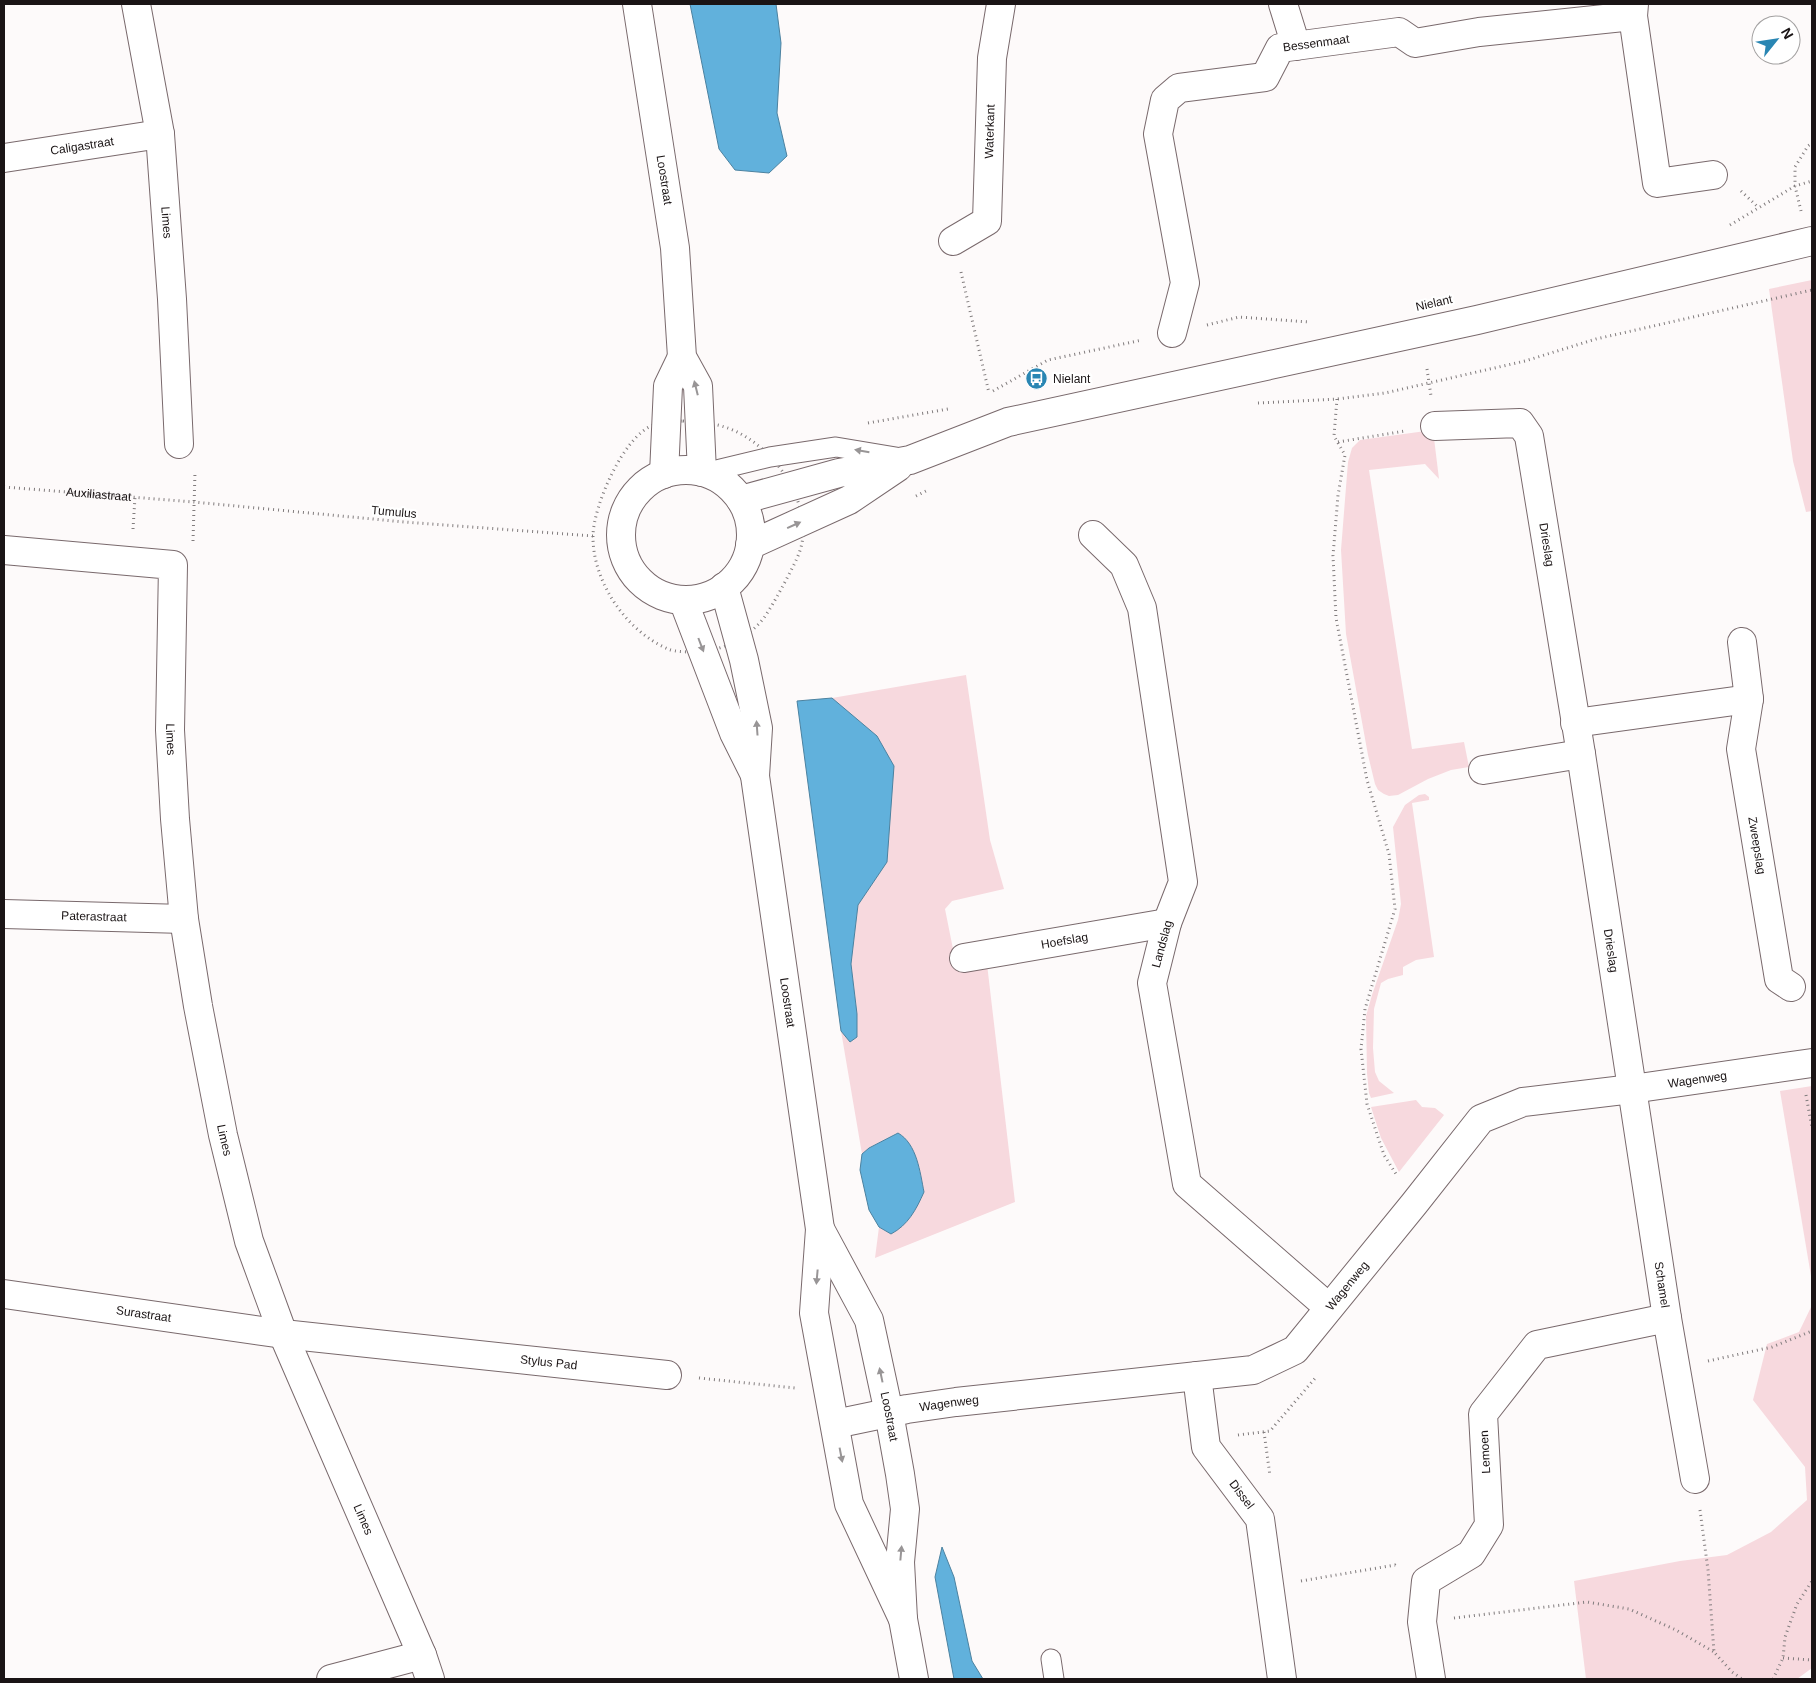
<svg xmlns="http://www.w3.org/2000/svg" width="1816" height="1683" font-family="Arial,sans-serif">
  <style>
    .green { fill: #f7d9de }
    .water { fill: #61b1dc; stroke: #4c82a0 }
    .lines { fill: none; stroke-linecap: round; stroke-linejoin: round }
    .service-casing { stroke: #79696c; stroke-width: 21 }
    .minor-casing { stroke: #79696c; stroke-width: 30 }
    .tertiary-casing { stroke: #79696c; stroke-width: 30 }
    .path { stroke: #817c7d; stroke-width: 3; stroke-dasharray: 1 4; stroke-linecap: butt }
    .service { stroke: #fff; stroke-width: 19 }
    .minor { stroke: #fff; stroke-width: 28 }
    .tertiary { stroke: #fff; stroke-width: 28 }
    .oneway { fill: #989596 }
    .labels { text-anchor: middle; stroke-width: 4.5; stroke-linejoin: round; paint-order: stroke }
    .street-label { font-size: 12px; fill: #1a1415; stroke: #fff }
    .poi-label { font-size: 12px; fill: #1a1415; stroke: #fff; text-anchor: start }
  </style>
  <rect width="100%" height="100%" fill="#fdfafa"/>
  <g class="green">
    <polygon points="1812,280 1812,511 1806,512 1793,461 1769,289"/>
    <polygon points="1433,430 1439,479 1425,464 1369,470 1412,749 1464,742 1469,767 1451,770 1428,779 1398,795 1389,796 1384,794 1378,790 1375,784 1368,755 1346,634 1341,550 1348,462 1352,448 1360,440"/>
    <path d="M 966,675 L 990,840 L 1004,889 L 952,901 L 945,909 L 957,969 L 987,964 L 1015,1202 L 875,1258 L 879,1227 L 891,1234 L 920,1174 C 915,1158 913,1141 897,1133 L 869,1148 L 862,1154 L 841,1031 L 850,1042 L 857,1014 L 851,964 L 858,905 L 887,862 L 877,736 L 832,698 Z"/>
    <polygon points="1425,794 1429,797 1429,800 1412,803 1434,957 1416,960 1403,967 1403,975 1388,979 1381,983 1374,1009 1373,1048 1375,1072 1379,1081 1394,1093 1371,1098 1369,1093 1367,1073 1366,1016 1372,995 1398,920 1401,904 1393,827 1405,805 1419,795"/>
    <polygon points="1812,1086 1812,1282 1780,1091"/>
    <polygon points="1416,1100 1422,1107 1435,1108 1444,1115 1399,1172 1381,1138 1371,1107"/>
    <polygon points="1812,1305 1812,1668 1797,1679 1586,1679 1574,1581 1680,1561 1727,1555 1771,1532 1807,1500 1805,1467 1753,1400 1767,1344 1799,1332"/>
  </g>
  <g class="water">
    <polygon points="690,4 776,4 781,43 777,113 787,156 769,173 735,170 719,149"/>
    <polygon points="832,698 877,736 894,766 887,862 858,905 851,964 857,1014 857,1037 850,1042 841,1031 797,701"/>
    <path d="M 898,1133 C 917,1144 920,1172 924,1192 C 916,1210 908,1225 891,1234 L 879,1227 L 869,1210 L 860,1170 L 862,1154 L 869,1148 Z"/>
    <polygon points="942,1547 954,1577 972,1661 983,1679 954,1679 935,1577"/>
  </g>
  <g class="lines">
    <defs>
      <g id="service">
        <polyline points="704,473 770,457 836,447 896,457"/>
        <polyline points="1051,1659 1054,1679"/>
      </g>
      <g id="minor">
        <path id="s2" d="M 136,4 L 160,134 L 172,299 L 179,444"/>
        <path id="s3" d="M 637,4 L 675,248 L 682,357 L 698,386 L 702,472"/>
        <polyline points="1283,4 1296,46"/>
        <polyline points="1634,4 1633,16 1657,183 1713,175"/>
        <path id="s4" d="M 4,158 L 160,134"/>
        <path id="s5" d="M 953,241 L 987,221 L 992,58 L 1001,4"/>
        <path id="s6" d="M 1172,333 L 1185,283 L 1158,134 L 1165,100 L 1179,88 L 1265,77 L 1280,48 L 1399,32 L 1415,43 L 1479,32 L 1633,16"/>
        <path id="s7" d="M 1435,426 L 1520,423 L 1529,436 L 1581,754 L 1667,1318 L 1695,1479"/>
        <polyline points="664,474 668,386 682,357"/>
        <polyline points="1093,535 1124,565 1142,608 1183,882 1167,923 1152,983 1187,1184 1328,1307"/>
        <path id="s8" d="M 4,550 L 173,565 L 170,730 L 175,819 L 184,919 L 198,1006 L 223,1135 L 249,1241 L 283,1334 L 422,1655 L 430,1679"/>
        <path id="s9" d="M 1742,642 L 1749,699 L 1741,749 L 1779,979 L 1791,987"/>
        <polyline points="1575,723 1749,699"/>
        <polyline points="1483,770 1581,754"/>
        <path id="s10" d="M 4,914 L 184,919"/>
        <path id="s11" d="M 964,958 L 1167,923"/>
        <path id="s12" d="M 4,1294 L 283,1334 L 667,1375"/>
        <path id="s13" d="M 1197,1376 L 1206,1447 L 1260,1519 L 1282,1679"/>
        <path id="s14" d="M 835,1424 L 907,1409 L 956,1402 L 1253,1370 L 1295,1350 L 1414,1204 L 1481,1119 L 1523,1102 L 1632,1089 L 1812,1063"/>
        <polyline points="331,1679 422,1655"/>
        <polyline points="1431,1679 1422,1622 1426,1581 1471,1554 1489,1525 1483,1414 1537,1345 1667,1318"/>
      </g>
      <g id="tertiary">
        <circle cx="686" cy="535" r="65"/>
        <polyline points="741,500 839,473 910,460 1008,422 1477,320 1812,241"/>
        <polyline points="750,545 849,500 898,467"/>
        <path id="s15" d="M 724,587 L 744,660 L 758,728 L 755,776 L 820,1229 L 814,1313 L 849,1504 L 903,1619"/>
        <polyline points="683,600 734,733 755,775"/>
        <path id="s16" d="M 820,1229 L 869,1320 L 889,1413 L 900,1474 L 905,1509 L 900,1562 L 903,1619 L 914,1679"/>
      </g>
    </defs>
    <use href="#service" class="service-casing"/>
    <use href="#minor" class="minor-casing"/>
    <use href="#tertiary" class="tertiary-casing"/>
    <g class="path">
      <polyline points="1741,191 1759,208"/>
      <polyline points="1801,211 1795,186 1795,167 1808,146 1812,143"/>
      <polyline points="1730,225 1795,186 1812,181"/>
      <polyline points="961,272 989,393"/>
      <polyline points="1207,325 1239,317 1309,322"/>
      <polyline points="1427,369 1431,396"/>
      <polyline points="993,391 1048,360 1142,340"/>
      <polyline points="1337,399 1334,436 1345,455 1338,495 1333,556 1336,618 1367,780 1389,854 1395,909 1365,1009 1361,1049 1367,1104 1384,1155 1396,1174"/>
      <polyline points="1258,403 1337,399 1385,393 1525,361 1596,339 1812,290"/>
      <path d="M 683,421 C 700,422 718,423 735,431 C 772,448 804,491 803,533 C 803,551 793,566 785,582 C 779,593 773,604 766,615 C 751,637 721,652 695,652 C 687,652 675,652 668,649 C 626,631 592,581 593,535 C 594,505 623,437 653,425 C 662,422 673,422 683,421 Z"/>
      <polyline points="868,423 948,409"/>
      <polyline points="1338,442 1405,431"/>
      <path id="s1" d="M 4,487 L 194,502 L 404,522 L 593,536"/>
      <polyline points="916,496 928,490"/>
      <polyline points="133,529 135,497"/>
      <polyline points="193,541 195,472"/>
      <polyline points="1806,1095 1812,1128"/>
      <polyline points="1708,1361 1772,1347 1812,1331"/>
      <polyline points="699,1378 795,1388"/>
      <polyline points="1264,1432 1270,1476"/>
      <polyline points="1238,1435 1270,1431 1317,1376"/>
      <polyline points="1700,1510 1708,1570 1714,1652 1732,1672 1742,1679"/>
      <polyline points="1301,1581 1395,1565 1398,1567"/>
      <polyline points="1454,1618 1587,1602 1629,1609 1676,1630 1714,1652"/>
      <polyline points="1783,1658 1812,1660"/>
      <polyline points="1773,1679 1783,1658 1785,1637 1797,1604 1812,1581"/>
    </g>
    <use href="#service" class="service"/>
    <use href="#minor" class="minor"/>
    <use href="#tertiary" class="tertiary"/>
  </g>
  <defs><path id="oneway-solid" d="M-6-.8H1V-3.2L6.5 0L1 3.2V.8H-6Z" transform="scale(1.25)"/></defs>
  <g class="oneway">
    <use href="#oneway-solid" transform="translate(696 388) rotate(-104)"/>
    <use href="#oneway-solid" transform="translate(862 451) rotate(-170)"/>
    <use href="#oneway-solid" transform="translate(794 525) rotate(-24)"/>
    <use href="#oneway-solid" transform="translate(701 645) rotate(69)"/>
    <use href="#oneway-solid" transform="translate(757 728) rotate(-94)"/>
    <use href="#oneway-solid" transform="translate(817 1277) rotate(95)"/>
    <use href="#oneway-solid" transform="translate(881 1375) rotate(-102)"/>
    <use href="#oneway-solid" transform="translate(841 1455) rotate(79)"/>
    <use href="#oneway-solid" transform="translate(901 1553) rotate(-85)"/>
  </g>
  <defs>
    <symbol id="bus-disc" viewBox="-11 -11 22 22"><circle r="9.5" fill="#2986b3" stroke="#fff"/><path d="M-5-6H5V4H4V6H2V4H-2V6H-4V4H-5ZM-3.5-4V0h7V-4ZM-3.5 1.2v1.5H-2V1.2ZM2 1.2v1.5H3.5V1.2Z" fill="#fff"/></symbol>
  </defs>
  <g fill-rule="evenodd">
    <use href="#bus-disc" x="1024" y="366" width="25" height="25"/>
  </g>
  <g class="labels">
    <g class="street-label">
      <text dy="4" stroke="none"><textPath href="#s6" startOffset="412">Bessenmaat</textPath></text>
      <text dy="4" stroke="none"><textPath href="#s5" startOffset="129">Waterkant</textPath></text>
      <text dy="4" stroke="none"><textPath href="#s4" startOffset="79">Caligastraat</textPath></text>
      <text dy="4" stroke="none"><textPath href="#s3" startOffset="178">Loostraat</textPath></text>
      <text dy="4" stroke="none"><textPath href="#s2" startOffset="221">Limes</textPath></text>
      <text transform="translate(1434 303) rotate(-13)" y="4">Nielant</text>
      <text dy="4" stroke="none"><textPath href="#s1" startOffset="95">Auxiliastraat</textPath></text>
      <text transform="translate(394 512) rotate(5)" y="4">Tumulus</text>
      <text dy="4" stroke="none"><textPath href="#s7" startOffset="211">Drieslag</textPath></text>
      <text dy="4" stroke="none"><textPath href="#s8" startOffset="344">Limes</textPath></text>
      <text dy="4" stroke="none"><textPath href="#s9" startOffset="206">Zweepslag</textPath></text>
      <text dy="4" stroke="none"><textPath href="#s10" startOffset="90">Paterastraat</textPath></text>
      <text dy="4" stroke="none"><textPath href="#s11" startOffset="102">Hoefslag</textPath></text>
      <text transform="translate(1162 944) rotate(-75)" y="4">Landslag</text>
      <text dy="4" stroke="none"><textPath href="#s7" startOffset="622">Drieslag</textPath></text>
      <text dy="4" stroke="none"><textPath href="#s15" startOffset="422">Loostraat</textPath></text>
      <text dy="4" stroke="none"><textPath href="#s14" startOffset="986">Wagenweg</textPath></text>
      <text dy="4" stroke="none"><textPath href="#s8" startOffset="749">Limes</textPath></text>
      <text dy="4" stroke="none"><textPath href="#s14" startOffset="551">Wagenweg</textPath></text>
      <text dy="4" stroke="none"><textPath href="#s7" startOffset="960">Schamel</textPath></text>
      <text dy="4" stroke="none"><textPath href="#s12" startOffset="141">Surastraat</textPath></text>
      <text dy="4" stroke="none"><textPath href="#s12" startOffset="549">Stylus Pad</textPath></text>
      <text dy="4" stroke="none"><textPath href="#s14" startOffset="116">Wagenweg</textPath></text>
      <text dy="4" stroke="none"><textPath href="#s16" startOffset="202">Loostraat</textPath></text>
      <text transform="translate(1485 1452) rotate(-93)" y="4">Lemoen</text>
      <text dy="4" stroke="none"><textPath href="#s13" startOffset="131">Dissel</textPath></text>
      <text dy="4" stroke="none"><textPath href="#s8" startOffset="1154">Limes</textPath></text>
    </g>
    <g class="poi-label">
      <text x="1053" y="383">Nielant</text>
    </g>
  </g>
  <rect width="1816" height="1683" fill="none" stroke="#1a1415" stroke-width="10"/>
  <g transform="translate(1776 40) rotate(60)"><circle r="24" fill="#ffffff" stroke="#a3a1a1"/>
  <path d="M0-4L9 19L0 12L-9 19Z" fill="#2986b3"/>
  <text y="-8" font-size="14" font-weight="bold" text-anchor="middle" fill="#1a1415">N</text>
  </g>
</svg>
